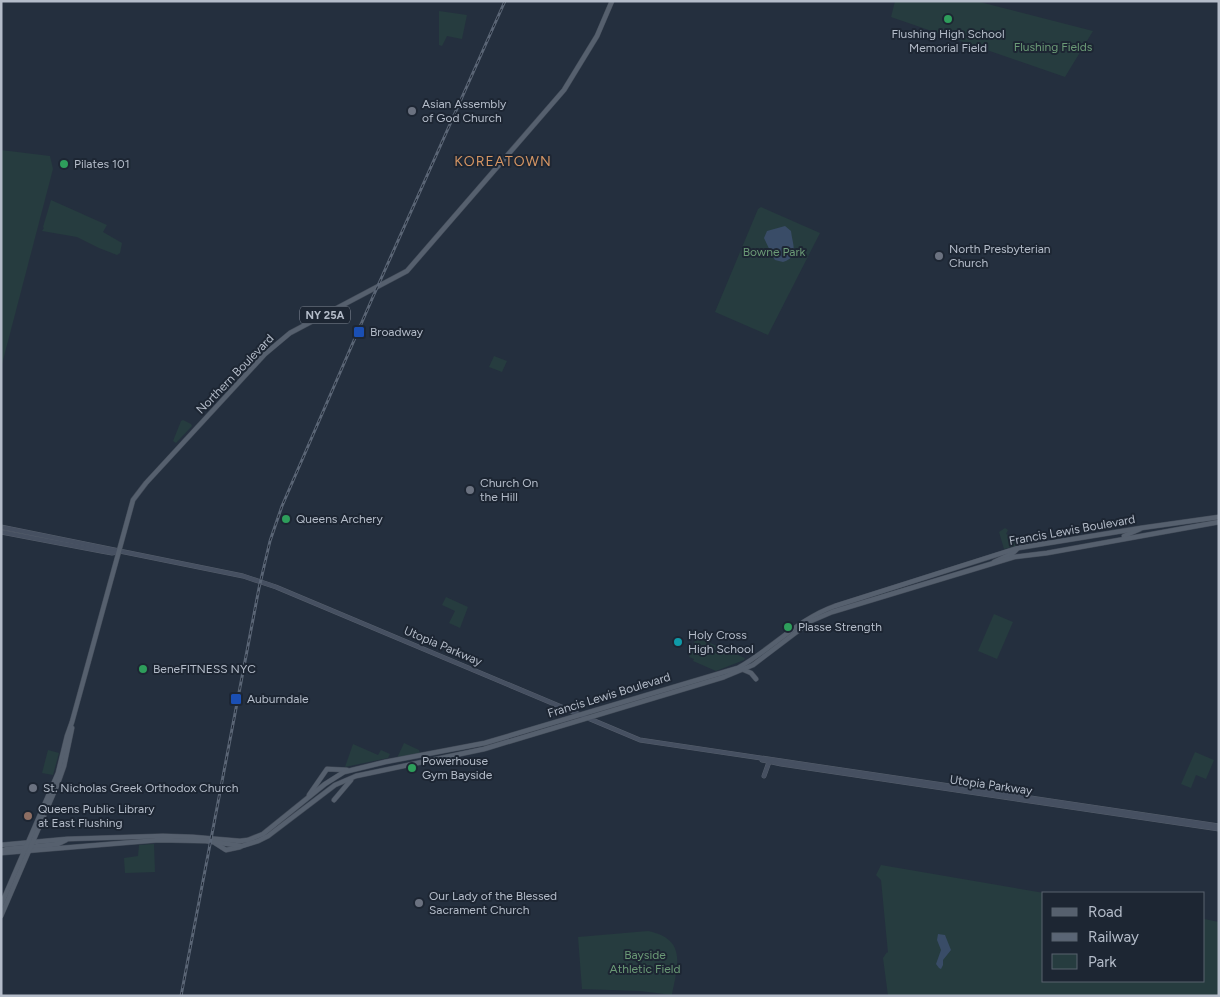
<svg xmlns="http://www.w3.org/2000/svg" width="1220" height="997" font-family="Figtree,sans-serif">
  <style>
    .green { fill: #263c3f }
    .water { fill: #394c67 }
    .lines { fill: none; stroke-linecap: round; stroke-linejoin: round }
    .secondary-casing { stroke: #565f6c; stroke-width: 5 }
    .primary-casing { stroke: #414a57; stroke-width: 5.5 }
    .secondary { stroke: #465061; stroke-width: 4 }
    .primary { stroke: #56606e; stroke-width: 4.5 }
    .rail-casing { stroke: #5a6575; stroke-width: 3 }
    .rail { stroke: #1d2633; stroke-width: 1; stroke-dasharray: 4; stroke-linecap: butt }
    .leisure-dot { fill: #2e9e5b; stroke: #1d2633; stroke-width: 2 }
    .worship-dot { fill: #6b7280; stroke: #1d2633; stroke-width: 2 }
    .transit-dot { fill: #1a4fb4; stroke: #1d2633; stroke-width: 2 }
    .culture-dot { fill: #0f9aa8; stroke: #1d2633; stroke-width: 2 }
    .education-dot { fill: #8d6e63; stroke: #1d2633; stroke-width: 2 }
    .labels { text-anchor: middle; stroke-width: 4; stroke-linejoin: round; paint-order: stroke }
    .shield { fill: #1d2633; stroke: #878f9c; stroke-width: 1 }
    .shield-label { font-size: 11px; font-weight: bold; fill: #b4bcc9 }
    .poi-label { font-size: 12px; fill: #b4bcc9; stroke: #1d2633; text-anchor: start }
    .park-label { font-size: 12px; fill: #6b9a76; stroke: #1d2633 }
    .street-label { font-size: 12px; fill: #b4bcc9; stroke: #1d2633 }
    .neighbourhood-label { font-size: 14px; letter-spacing: 1px; fill: #d59563; stroke: #1d2633 }
  </style>
  <rect width="100%" height="100%" fill="#242f3e"/>
  <g class="green">
    <polygon points="895,1 976,1 1093,31 1065,77 891,17"/>
    <polygon points="439,11 467,15 462,39 447,36 442,46 439,45"/>
    <polygon points="1,150 50,156 53,169 1,368"/>
    <polygon points="51,200 107,225 103,232 122,243 120,253 117,255 99,248 77,237 42,231 44,228 43,227"/>
    <polygon points="761,207 820,233 768,335 715,312 758,209"/>
    <polygon points="494,356 507,361 502,372 489,367"/>
    <polygon points="183,420 191,424 192,426 176,443 173,441 181,421"/>
    <polygon points="1005,528 1008,530 1006,534 1018,540 1016,546 1004,549 999,532"/>
    <polygon points="446,597 468,607 460,628 449,623 455,611 442,605"/>
    <polygon points="994,614 1013,622 997,659 978,651"/>
    <polygon points="696,637 745,658 744,660 716,671 693,661 694,659 689,657"/>
    <polygon points="404,743 419,750 420,754 397,758"/>
    <polygon points="353,744 378,755 381,750 390,754 388,758 345,767"/>
    <polygon points="48,750 59,753 53,775 42,773"/>
    <polygon points="1195,752 1214,760 1206,779 1196,775 1191,788 1181,784"/>
    <polygon points="154,844 155,872 125,873 124,858 138,856 139,845"/>
    <polygon points="881,865 1044,893 1044,981 1204,981 1204,919 1219,922 1219,996 888,996 883,958 887,952 888,953 881,880 876,875"/>
    <path d="M 648,931 C 687,939 678,965 672,995 L 640,991 L 582,989 L 578,937 Z"/>
  </g>
  <g class="water">
    <path d="M 785,226 L 791,231 C 792,243 800,257 783,262 L 775,260 L 773,257 L 764,238 L 767,231 Z"/>
    <polygon points="938,934 945,935 951,950 943,960 943,965 941,969 939,968 936,964 941,950 937,940"/>
  </g>
  <g class="lines">
    <defs>
      <g id="secondary">
        <polyline points="1,527 243,576 276,587 640,740 1219,826"/>
        <polyline points="1,532 101,551 112,553 118,552"/>
        <polyline points="762,760 781,764 1219,829"/>
        <polyline points="764,776 769,762"/>
      </g>
      <g id="primary">
        <polyline points="1124,536 1140,529"/>
        <polyline points="994,562 1013,553 1017,549"/>
        <polyline points="744,670 751,673 756,679"/>
        <polyline points="309,795 327,769 347,770"/>
        <polyline points="334,800 351,780"/>
        <polyline points="215,843 226,850 240,847"/>
        <path d="M 1,845 L 67,839 L 163,836 L 193,837 L 240,841 L 248,840 L 263,834 L 325,784 L 344,772 L 385,762 L 485,743 L 738,668 C 772,649 798,619 835,606 L 1018,548 L 1141,528 L 1219,517"/>
        <polyline points="30,847 58,844 66,840"/>
        <polyline points="1,851 7,849 27,847"/>
        <polyline points="1,853 159,840 206,841 242,846 258,841 268,836 335,785 356,776 484,749 724,677 753,665 811,621 832,612 1014,557 1047,553 1219,522"/>
        <polyline points="1,905 58,773 67,736 72,722 133,500 146,483 265,354 290,333 407,271 564,90 597,36 612,1"/>
        <polyline points="1,916 58,783 64,766 72,728"/>
      </g>
    </defs>
    <use href="#secondary" class="secondary-casing"/>
    <use href="#primary" class="primary-casing"/>
    <use href="#secondary" class="secondary"/>
    <use href="#primary" class="primary"/>
    <defs>
      <polyline id="rail" points="181,996 259,588 270,541 282,506 372,299 505,1"/>
    </defs>
    <use href="#rail" class="rail-casing"/>
    <use href="#rail" class="rail"/>
  </g>
  <g class="leisure-dot">
    <circle cx="948" cy="19" r="5"/>
    <circle cx="64" cy="164" r="5"/>
    <circle cx="286" cy="519" r="5"/>
    <circle cx="788" cy="627" r="5"/>
    <circle cx="143" cy="669" r="5"/>
    <circle cx="412" cy="768" r="5"/>
  </g>
  <g class="worship-dot">
    <circle cx="412" cy="111" r="5"/>
    <circle cx="939" cy="256" r="5"/>
    <circle cx="470" cy="490" r="5"/>
    <circle cx="33" cy="788" r="5"/>
    <circle cx="419" cy="903" r="5"/>
  </g>
  <g class="transit-dot">
    <rect x="353" y="326" width="12" height="12" rx="2.5"/>
    <rect x="230" y="693" width="12" height="12" rx="2.5"/>
  </g>
  <circle class="culture-dot" cx="678" cy="642" r="5"/>
  <circle class="education-dot" cx="28" cy="816" r="5"/>
  <g class="labels">
    <rect class="shield" x="300" y="306.5" width="50" height="17" rx="4"/>
    <g class="shield-label">
      <text x="325" y="319">NY 25A</text>
    </g>
    <g class="poi-label">
      <text x="948" y="38" text-anchor="middle">Flushing High School<tspan x="948" dy="14">Memorial Field</tspan></text>
      <text x="422" y="108">Asian Assembly<tspan x="422" dy="14">of God Church</tspan></text>
      <text x="74" y="168">Pilates 101</text>
      <text x="949" y="253">North Presbyterian<tspan x="949" dy="14">Church</tspan></text>
      <text x="370" y="336">Broadway</text>
      <text x="480" y="487">Church On<tspan x="480" dy="14">the Hill</tspan></text>
      <text x="296" y="523">Queens Archery</text>
      <text x="798" y="631">Plasse Strength</text>
      <text x="688" y="639">Holy Cross<tspan x="688" dy="14">High School</tspan></text>
      <text x="153" y="673">BeneFITNESS NYC</text>
      <text x="247" y="703">Auburndale</text>
      <text x="422" y="765">Powerhouse<tspan x="422" dy="14">Gym Bayside</tspan></text>
      <text x="43" y="792">St. Nicholas Greek Orthodox Church</text>
      <text x="38" y="813">Queens Public Library<tspan x="38" dy="14">at East Flushing</tspan></text>
      <text x="429" y="900">Our Lady of the Blessed<tspan x="429" dy="14">Sacrament Church</tspan></text>
    </g>
    <g class="park-label">
      <text x="1053" y="51">Flushing Fields</text>
      <text x="774" y="256">Bowne Park</text>
      <text x="645" y="959">Bayside<tspan x="645" dy="14">Athletic Field</tspan></text>
    </g>
    <g class="street-label">
      <text transform="translate(235 374) rotate(-46)" y="4">Northern Boulevard</text>
      <text transform="translate(1072 530) rotate(-10)" y="4">Francis Lewis Boulevard</text>
      <text transform="translate(443 646) rotate(23)" y="4">Utopia Parkway</text>
      <text transform="translate(609 695) rotate(-17)" y="4">Francis Lewis Boulevard</text>
      <text transform="translate(991 785) rotate(8)" y="4">Utopia Parkway</text>
    </g>
    <g class="neighbourhood-label">
      <text x="503" y="166">KOREATOWN</text>
    </g>
  </g>
  <rect width="1220" height="997" fill="none" stroke="#b4bcc9" stroke-width="5"/>
  <rect x="1042" y="892" width="162" height="90" fill="#1d2633" stroke="#59626f"/>
  <rect x="1052" y="908" width="25" height="8" fill="#56606e" stroke="#59626f"/>
  <text x="1088" y="917" font-size="15" fill="#b4bcc9">Road</text>
  <rect x="1052" y="933" width="25" height="8" fill="#5a6575" stroke="#59626f"/>
  <text x="1088" y="942" font-size="15" fill="#b4bcc9">Railway</text>
  <rect x="1052" y="954" width="25" height="15" fill="#263c3f" stroke="#59626f"/>
  <text x="1088" y="967" font-size="15" fill="#b4bcc9">Park</text>
</svg>
